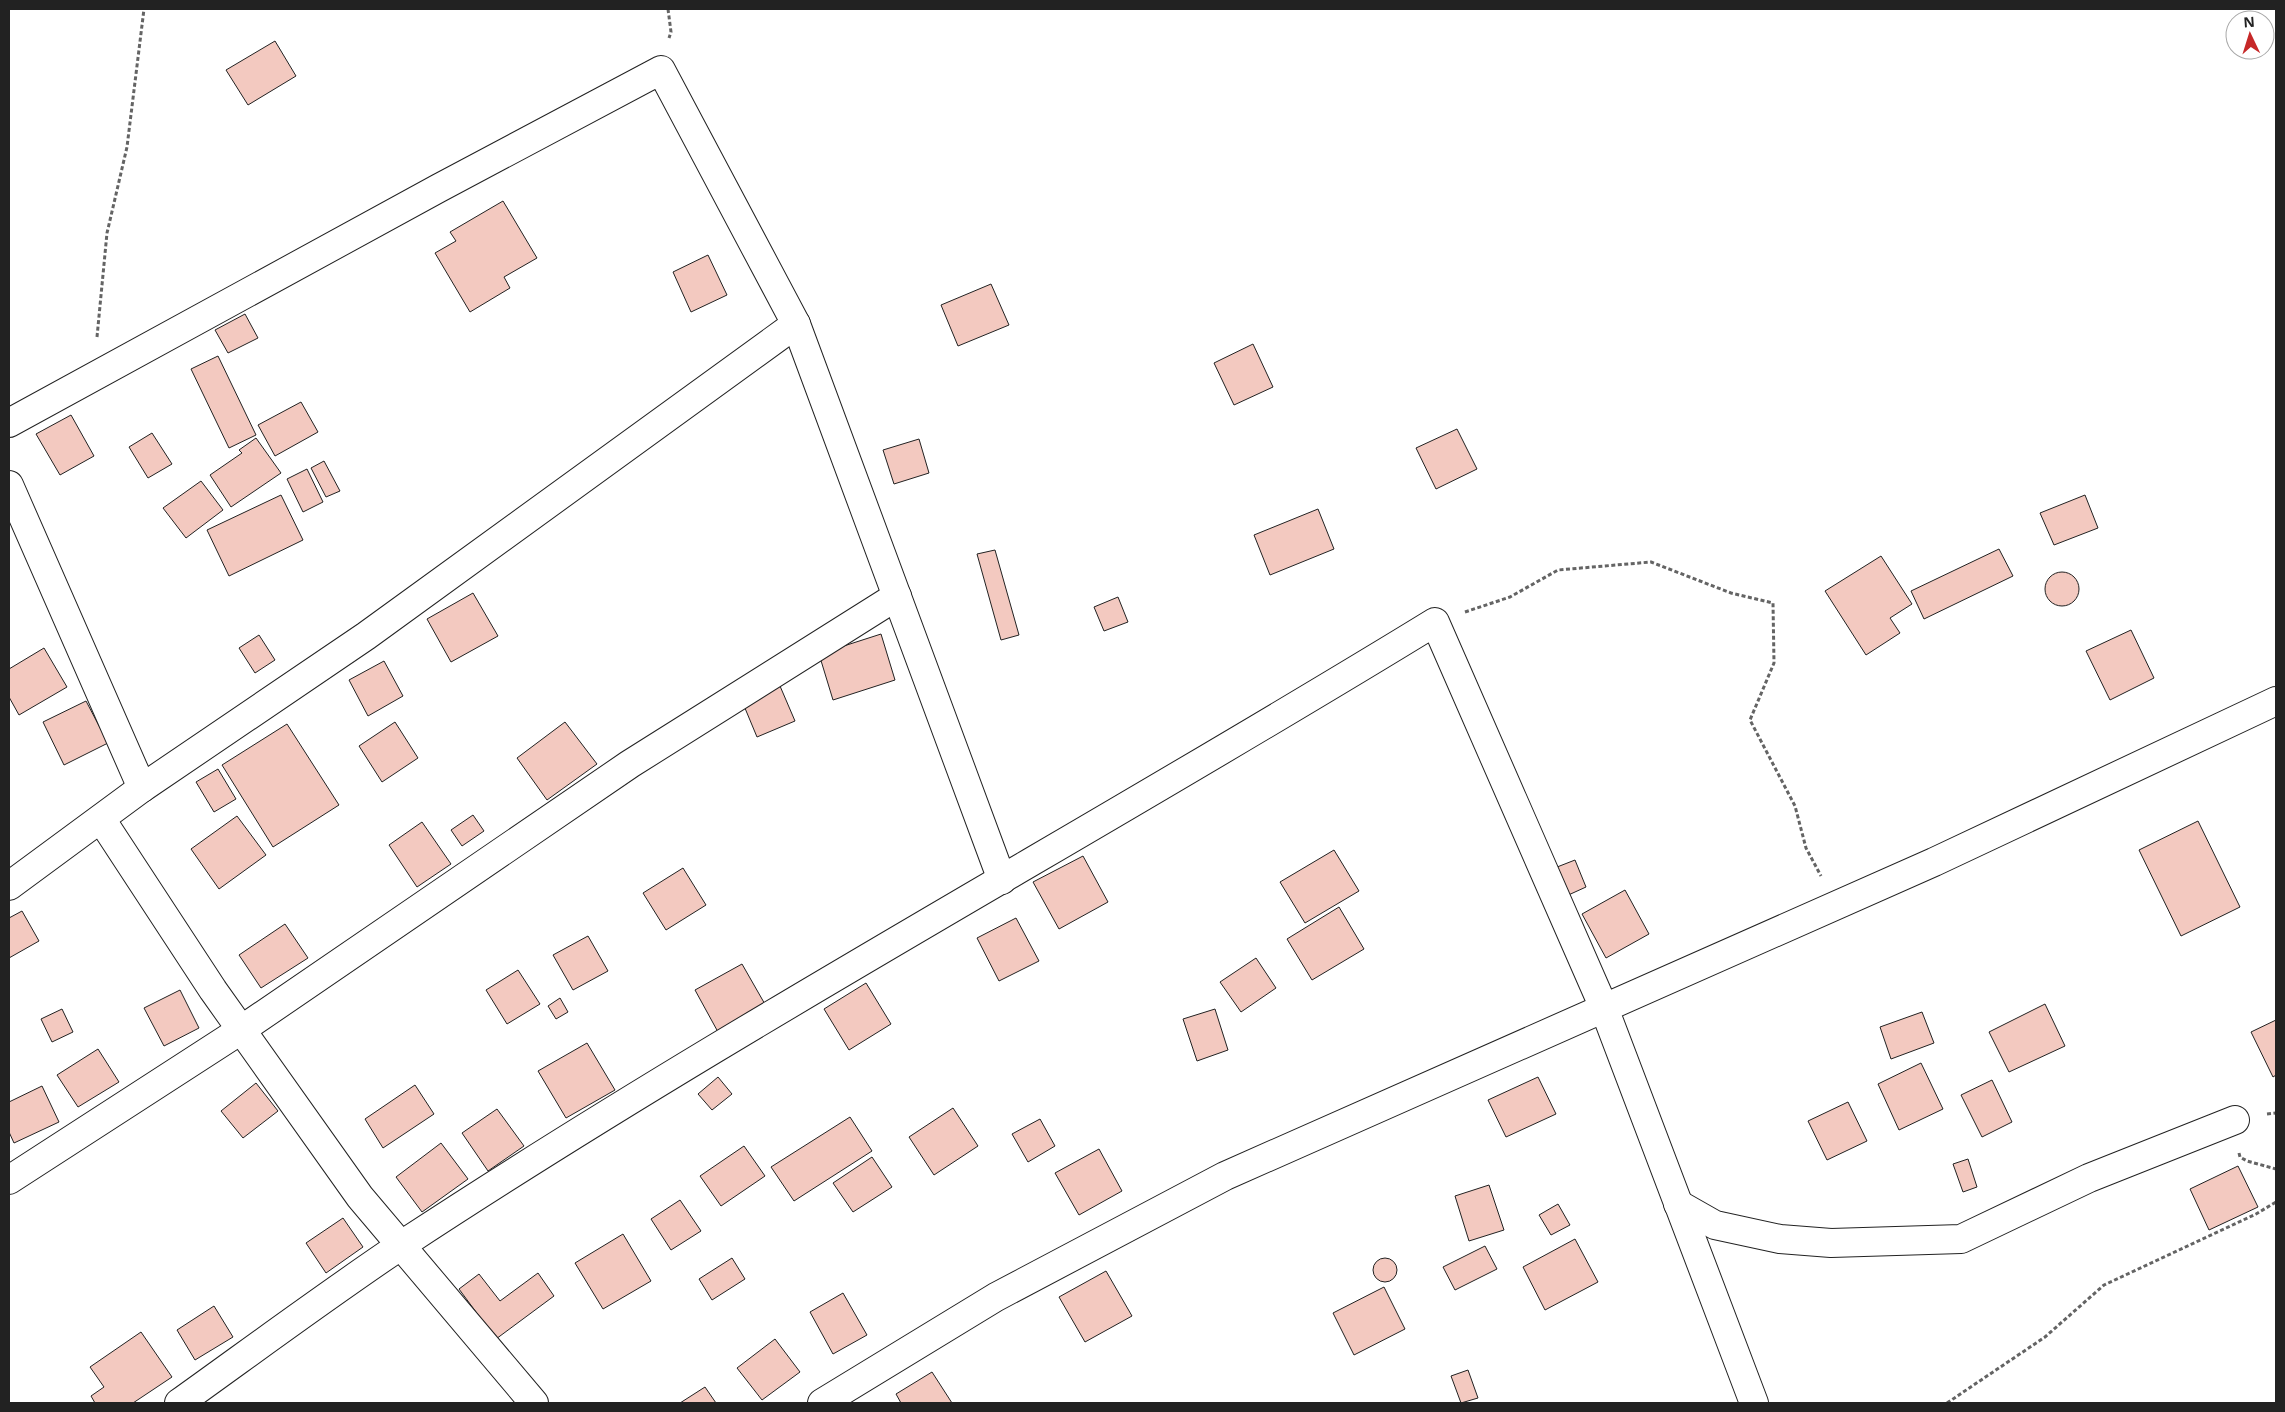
<svg xmlns="http://www.w3.org/2000/svg" width="2285" height="1412" font-family="'Open Sans',sans-serif">
  <style>
    .building { fill: #f3c9c0; stroke: #222 }
    .lines { fill: none; stroke-linecap: round; stroke-linejoin: round }
    .street-casing { stroke: #222; stroke-width: 30 }
    .path { stroke: #646464; stroke-width: 3; stroke-dasharray: 4 2.5; stroke-linecap: butt }
    .street { stroke: #fff; stroke-width: 28 }
  </style>
  <rect width="100%" height="100%" fill="#fff"/>
  <g class="building">
    <polygon points="275,41 296,76 248,105 226,70"/>
    <polygon points="503,201 537,258 504,277 510,288 470,312 435,253 456,241 450,232"/>
    <polygon points="708,255 727,295 691,312 673,272"/>
    <polygon points="991,284 1009,325 958,346 941,305"/>
    <polygon points="245,314 258,338 228,353 215,330"/>
    <polygon points="1253,344 1273,387 1234,405 1214,363"/>
    <polygon points="218,356 256,435 229,448 191,369"/>
    <polygon points="301,402 318,432 275,456 258,425"/>
    <polygon points="71,415 94,456 60,475 36,434"/>
    <polygon points="1457,429 1477,469 1436,489 1416,448"/>
    <polygon points="152,433 172,464 148,478 129,447"/>
    <polygon points="256,438 281,473 231,507 210,475 242,453 239,450"/>
    <polygon points="919,439 929,473 894,484 883,450"/>
    <polygon points="324,461 340,491 326,497 311,468"/>
    <polygon points="307,469 323,502 303,512 287,479"/>
    <polygon points="201,481 223,510 186,538 163,508"/>
    <polygon points="281,495 303,540 229,576 207,530"/>
    <polygon points="2085,495 2098,528 2054,545 2040,513"/>
    <polygon points="1318,509 1334,549 1270,575 1254,535"/>
    <polygon points="1999,549 2013,576 1924,619 1911,591"/>
    <polygon points="995,550 1019,635 1001,640 977,554"/>
    <polygon points="1881,556 1912,604 1890,618 1900,633 1866,655 1825,591"/>
    <circle cx="2062" cy="589" r="17"/>
    <polygon points="473,593 498,636 451,662 427,619"/>
    <polygon points="1118,597 1128,622 1104,631 1094,607"/>
    <polygon points="2131,630 2154,678 2110,700 2086,651"/>
    <polygon points="881,634 895,680 833,700 819,654"/>
    <polygon points="259,635 275,660 255,673 239,648"/>
    <polygon points="44,648 67,687 19,715 9,697 9,669"/>
    <polygon points="384,661 403,696 368,716 349,680"/>
    <polygon points="780,686 795,721 757,737 742,701"/>
    <polygon points="86,701 108,743 64,765 43,722"/>
    <polygon points="395,722 418,758 382,782 359,746"/>
    <polygon points="565,722 597,764 547,800 517,758"/>
    <polygon points="287,724 339,805 273,847 222,765"/>
    <polygon points="218,769 236,799 214,812 196,782"/>
    <polygon points="473,815 484,831 462,846 451,830"/>
    <polygon points="237,816 266,855 219,889 191,849"/>
    <polygon points="2198,821 2240,907 2181,936 2139,850"/>
    <polygon points="422,822 451,864 417,887 389,845"/>
    <polygon points="1334,850 1359,891 1305,923 1280,882"/>
    <polygon points="1083,856 1108,902 1059,929 1033,882"/>
    <polygon points="1575,860 1586,887 1564,897 1552,869"/>
    <polygon points="683,868 706,905 666,930 643,893"/>
    <polygon points="1625,890 1649,934 1606,958 1582,914"/>
    <polygon points="1339,907 1364,949 1312,980 1287,939"/>
    <polygon points="22,911 39,941 9,958 9,918"/>
    <polygon points="1016,918 1039,961 999,981 977,938"/>
    <polygon points="285,924 308,958 261,988 239,955"/>
    <polygon points="588,936 608,971 573,990 553,955"/>
    <polygon points="1256,958 1276,988 1241,1012 1220,982"/>
    <polygon points="742,964 766,1006 718,1032 695,990"/>
    <polygon points="518,970 540,1004 507,1024 486,990"/>
    <polygon points="866,983 891,1024 849,1050 824,1009"/>
    <polygon points="180,990 199,1028 164,1046 144,1008"/>
    <polygon points="560,998 568,1012 556,1019 548,1006"/>
    <polygon points="2045,1004 2065,1046 2009,1072 1989,1032"/>
    <polygon points="62,1009 73,1032 52,1042 41,1019"/>
    <polygon points="1215,1009 1228,1050 1197,1061 1183,1019"/>
    <polygon points="1922,1012 1934,1043 1891,1059 1880,1027"/>
    <polygon points="2276,1020 2276,1075 2273,1077 2251,1032"/>
    <polygon points="587,1043 615,1090 566,1118 538,1071"/>
    <polygon points="98,1049 119,1082 78,1107 57,1075"/>
    <polygon points="1921,1063 1943,1109 1899,1130 1878,1084"/>
    <polygon points="718,1077 732,1094 712,1110 698,1094"/>
    <polygon points="1538,1077 1556,1114 1506,1137 1488,1100"/>
    <polygon points="1992,1080 2012,1122 1982,1137 1961,1095"/>
    <polygon points="256,1083 278,1111 243,1138 221,1111"/>
    <polygon points="415,1085 434,1114 383,1148 365,1119"/>
    <polygon points="42,1086 59,1122 14,1143 9,1132 9,1102"/>
    <polygon points="1848,1102 1867,1141 1827,1160 1808,1121"/>
    <polygon points="953,1108 978,1146 934,1175 909,1137"/>
    <polygon points="497,1109 524,1146 488,1171 462,1133"/>
    <polygon points="850,1117 872,1151 794,1201 771,1167"/>
    <polygon points="1040,1119 1055,1146 1028,1162 1012,1134"/>
    <polygon points="441,1143 468,1179 422,1212 396,1177"/>
    <polygon points="744,1146 765,1176 721,1206 700,1176"/>
    <polygon points="1099,1149 1122,1191 1079,1215 1055,1173"/>
    <polygon points="872,1157 892,1187 853,1212 833,1183"/>
    <polygon points="1968,1159 1977,1187 1963,1192 1953,1164"/>
    <polygon points="2238,1166 2258,1207 2209,1230 2190,1189"/>
    <polygon points="1489,1185 1504,1230 1469,1241 1455,1196"/>
    <polygon points="680,1200 701,1231 671,1250 651,1219"/>
    <polygon points="1558,1204 1570,1225 1551,1235 1539,1215"/>
    <polygon points="343,1218 363,1247 326,1273 306,1243"/>
    <polygon points="623,1234 651,1281 603,1309 575,1263"/>
    <polygon points="1575,1239 1598,1282 1545,1310 1523,1267"/>
    <polygon points="1485,1246 1497,1269 1455,1290 1443,1267"/>
    <polygon points="732,1258 745,1279 712,1300 699,1279"/>
    <circle cx="1385" cy="1270" r="12"/>
    <polygon points="1106,1271 1132,1316 1085,1342 1059,1297"/>
    <polygon points="538,1273 554,1296 496,1339 459,1289 479,1274 500,1301"/>
    <polygon points="1384,1287 1405,1329 1354,1355 1333,1313"/>
    <polygon points="843,1293 867,1335 833,1354 810,1312"/>
    <polygon points="214,1306 233,1337 195,1360 177,1330"/>
    <polygon points="141,1332 172,1377 133,1403 95,1403 91,1396 104,1387 90,1367"/>
    <polygon points="775,1339 800,1372 762,1400 737,1368"/>
    <polygon points="1468,1370 1478,1398 1461,1403 1451,1376"/>
    <polygon points="932,1372 952,1403 901,1403 896,1394"/>
    <polygon points="705,1387 716,1403 680,1403"/>
  </g>
  <g class="lines">
    <defs>
      <g id="street">
        <polyline points="796,324 1002,880"/>
        <polyline points="9,423 439,188 661,70 796,324 366,636 142,788 9,886"/>
        <polyline points="9,485 142,788"/>
        <polyline points="101,819 213,990 360,1197 534,1403"/>
        <polyline points="9,1180 241,1030 630,764 897,596"/>
        <polyline points="1678,1204 1715,1225 1780,1239 1831,1243 1961,1239 2089,1178 2235,1120"/>
        <path d="M 179,1403 C 253,1350 327,1295 403,1244 C 739,1023 1093,832 1435,622 L 1604,1008 L 1754,1403"/>
        <polyline points="822,1403 996,1297 1225,1176 1934,862 2276,701"/>
      </g>
    </defs>
    <use href="#street" class="street-casing"/>
    <g class="path">
      <polyline points="668,9 671,32 669,38"/>
      <polyline points="97,337 107,233 127,147 144,9"/>
      <polyline points="1465,612 1510,597 1558,570 1651,562 1731,593 1773,603 1774,663 1750,720 1795,806 1806,848 1821,876"/>
      <polyline points="2267,1114 2276,1113"/>
      <polyline points="2239,1153 2240,1157 2247,1161 2276,1169"/>
      <polyline points="1947,1403 2045,1337 2104,1285 2256,1214 2276,1202"/>
    </g>
    <use href="#street" class="street"/>
  </g>
  <rect width="2285" height="1412" fill="none" stroke="#222222" stroke-width="20"/>
  <g transform="translate(2250 35) rotate(356)"><circle r="24" fill="#ffffff" stroke="#a7a7a7"/>
  <path d="M0-4L9 19L0 12L-9 19Z" fill="#c62828"/>
  <text y="-8" font-size="14" font-weight="bold" text-anchor="middle" fill="#222222">N</text>
  </g>
</svg>
